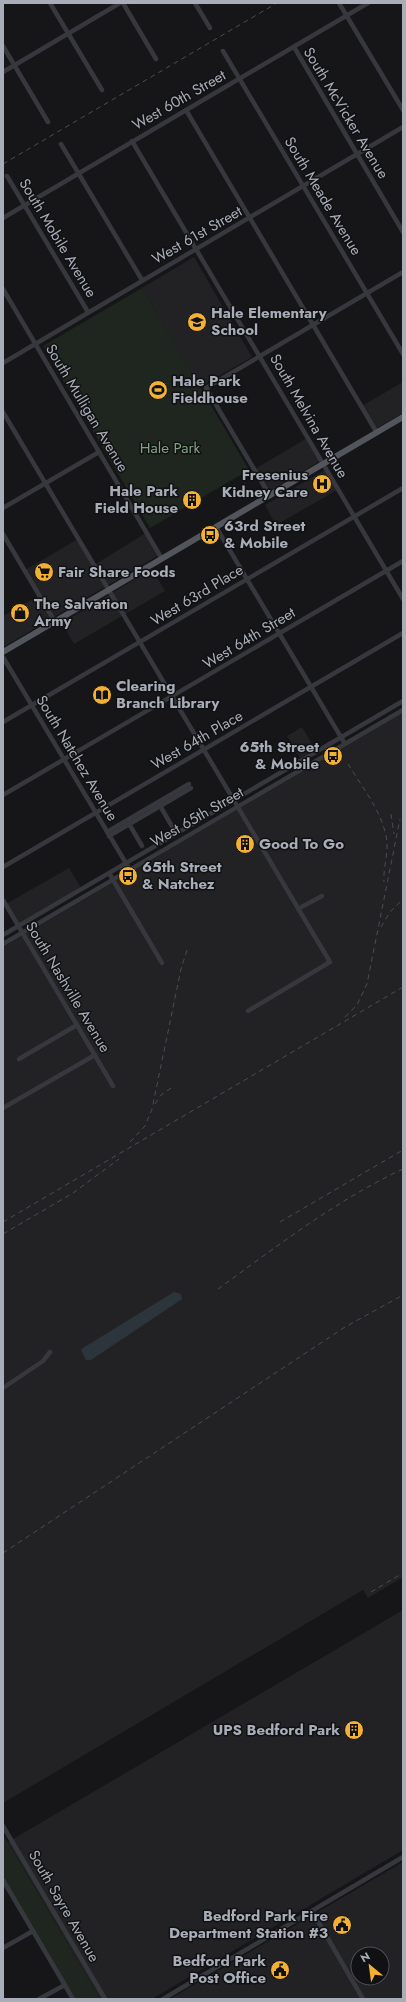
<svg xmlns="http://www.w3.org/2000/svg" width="406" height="2002" font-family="Jost,sans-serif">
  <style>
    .built { fill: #222225; fill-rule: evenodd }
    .green { fill: #1e261f }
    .water { fill: #2c353c }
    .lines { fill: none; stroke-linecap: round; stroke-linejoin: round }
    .minor { stroke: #37383d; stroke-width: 4.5 }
    .major { stroke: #53555c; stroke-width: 6 }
    .rail { stroke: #4a4c52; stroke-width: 1; stroke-dasharray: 5 4; stroke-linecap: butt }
    .labels { text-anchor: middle; stroke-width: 3; stroke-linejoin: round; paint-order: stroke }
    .street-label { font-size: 15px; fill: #a8adb8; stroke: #111113 }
    .poi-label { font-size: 15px; font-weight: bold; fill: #a8adb8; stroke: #111113; text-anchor: start }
    .park-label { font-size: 15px; fill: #7fa381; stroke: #111113 }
  </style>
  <rect width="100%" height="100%" fill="#161618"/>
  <g class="built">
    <polygon points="194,257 252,357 200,387 142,288"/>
    <polygon points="403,382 403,413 375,429 362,406"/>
    <polygon points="307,438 320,461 268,492 255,469"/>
    <polygon points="325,470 337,490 276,525 265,505"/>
    <polygon points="146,533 159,555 3,647 3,616 40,595 25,570 78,539 94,565"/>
    <polygon points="152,569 165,591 74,644 62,623"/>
    <polygon points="403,712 403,1577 368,1598 363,1590 3,1803 3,947"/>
    <polygon points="302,727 315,749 300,758 287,736"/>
    <polygon points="69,868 81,888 19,925 6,904"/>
    <polygon points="403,1610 403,1850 152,1999 100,1999 8,1842"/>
    <path d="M 403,1862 L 403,1999 L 170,1999 ZM 358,1954 L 382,1954 L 382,1978 L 358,1978 Z"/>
  </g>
  <g class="green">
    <polygon points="142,288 249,470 150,528 43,346"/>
    <polygon points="3,1834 100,1999 75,1999 3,1877"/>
  </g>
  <polygon class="water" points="174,1292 181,1294 182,1299 91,1360 86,1360 81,1350 83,1348"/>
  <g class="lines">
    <g class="minor">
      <polyline points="50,3 102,90"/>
      <polyline points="123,3 156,59"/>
      <polyline points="195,3 210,28"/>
      <polyline points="339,3 403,110"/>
      <polyline points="3,46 48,122"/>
      <polyline points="294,47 403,232"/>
      <polyline points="223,51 403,354"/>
      <polyline points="3,72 120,3"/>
      <polyline points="186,110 377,433"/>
      <polyline points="132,141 403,599"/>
      <polyline points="61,144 142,280"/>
      <polyline points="7,176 88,312"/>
      <polyline points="3,218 368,3"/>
      <polyline points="3,289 162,559"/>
      <polyline points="3,363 403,127"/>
      <polyline points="3,412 330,962 248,1011"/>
      <polyline points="270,496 206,388 403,272"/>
      <polyline points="3,508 99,452"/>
      <polyline points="216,527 345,744"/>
      <polyline points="3,534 55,622"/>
      <polyline points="3,657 130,870"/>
      <polyline points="3,722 403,488"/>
      <polyline points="3,795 403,561"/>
      <polyline points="159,804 173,828"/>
      <polyline points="128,822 142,846"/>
      <polyline points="107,832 189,784"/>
      <polyline points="109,836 191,788"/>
      <polyline points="3,867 403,633"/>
      <polyline points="109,873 162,963"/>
      <polyline points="3,900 113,1086"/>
      <polyline points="298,909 322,896"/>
      <polyline points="3,935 403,701"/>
      <polyline points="3,944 403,710"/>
      <polyline points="19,1059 77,1025"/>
      <polyline points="3,1108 95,1055"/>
      <polyline points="3,1388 43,1361 50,1352"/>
      <polyline points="3,1826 105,1999"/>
      <polyline points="3,1880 73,1999"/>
      <polyline points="312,1911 363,1999"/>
      <polyline points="3,1948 33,1931"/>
      <polyline points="39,1999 65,1985"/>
      <polyline points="163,1999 403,1857"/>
    </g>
    <polyline class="major" points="3,652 403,417"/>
    <g class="rail">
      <polyline points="3,164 277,3"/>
      <path d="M 348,764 C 362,787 384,814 387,842 C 388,855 383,868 384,882"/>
      <polyline points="391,814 394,834"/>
      <polyline points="381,927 390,912 403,899"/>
      <polyline points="345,1017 357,1005 367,984 400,819"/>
      <polyline points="155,1104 161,1095 174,1086"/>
      <polyline points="130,1142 145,1126 152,1109 181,969 188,947"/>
      <polyline points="3,1222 403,987"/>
      <polyline points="280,1222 403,1150"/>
      <polyline points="3,1234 73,1193 119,1159"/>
      <path d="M 218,1289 C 276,1247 338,1199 403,1169"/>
      <polyline points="3,1553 345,1327 403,1295"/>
      <polyline points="371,1592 403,1573"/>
    </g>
  </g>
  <defs>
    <symbol id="school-disc" viewBox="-11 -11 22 22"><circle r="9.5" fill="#f2b134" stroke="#111113"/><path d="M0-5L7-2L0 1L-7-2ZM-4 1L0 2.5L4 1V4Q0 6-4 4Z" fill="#111"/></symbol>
    <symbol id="stadium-disc" viewBox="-11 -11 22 22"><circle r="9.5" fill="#f2b134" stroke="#111113"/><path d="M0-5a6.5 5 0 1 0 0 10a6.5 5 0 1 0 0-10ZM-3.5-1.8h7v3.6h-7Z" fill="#111"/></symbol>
    <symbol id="hospital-disc" viewBox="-11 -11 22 22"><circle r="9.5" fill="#f2b134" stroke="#111113"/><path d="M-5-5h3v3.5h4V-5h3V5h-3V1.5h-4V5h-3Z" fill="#111"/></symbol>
    <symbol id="building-disc" viewBox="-11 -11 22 22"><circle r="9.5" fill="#f2b134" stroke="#111113"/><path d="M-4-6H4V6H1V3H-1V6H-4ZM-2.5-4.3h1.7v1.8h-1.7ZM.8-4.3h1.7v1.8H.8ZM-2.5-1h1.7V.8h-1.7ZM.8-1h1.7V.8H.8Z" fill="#111"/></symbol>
    <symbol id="bus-disc" viewBox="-11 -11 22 22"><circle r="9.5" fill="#f2b134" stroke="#111113"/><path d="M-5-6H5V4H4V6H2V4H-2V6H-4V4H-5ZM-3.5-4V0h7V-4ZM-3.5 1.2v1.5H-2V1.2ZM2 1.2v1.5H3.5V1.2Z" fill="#111"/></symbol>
    <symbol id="supermarket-disc" viewBox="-11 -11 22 22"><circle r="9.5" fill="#f2b134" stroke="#111113"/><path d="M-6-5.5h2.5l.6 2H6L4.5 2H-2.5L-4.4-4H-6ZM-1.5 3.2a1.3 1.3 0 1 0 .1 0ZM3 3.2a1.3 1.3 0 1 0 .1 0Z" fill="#111"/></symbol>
    <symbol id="shop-disc" viewBox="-11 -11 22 22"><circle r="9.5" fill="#f2b134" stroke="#111113"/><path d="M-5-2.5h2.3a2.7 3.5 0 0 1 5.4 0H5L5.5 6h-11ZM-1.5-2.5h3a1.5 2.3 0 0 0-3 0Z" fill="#111"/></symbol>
    <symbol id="library-disc" viewBox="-11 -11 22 22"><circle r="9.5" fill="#f2b134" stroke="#111113"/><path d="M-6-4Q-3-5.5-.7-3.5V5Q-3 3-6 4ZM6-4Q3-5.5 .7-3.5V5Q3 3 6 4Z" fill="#111"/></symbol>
    <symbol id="civic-disc" viewBox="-11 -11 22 22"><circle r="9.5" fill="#f2b134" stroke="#111113"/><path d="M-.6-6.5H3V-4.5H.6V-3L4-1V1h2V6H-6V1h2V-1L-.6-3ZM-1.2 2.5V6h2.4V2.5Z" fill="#111"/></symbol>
  </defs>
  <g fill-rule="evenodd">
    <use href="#school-disc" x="186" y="311" width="22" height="22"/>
    <use href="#stadium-disc" x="147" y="379" width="22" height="22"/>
    <use href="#hospital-disc" x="311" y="473" width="22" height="22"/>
    <use href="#building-disc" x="181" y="489" width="22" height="22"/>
    <use href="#bus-disc" x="199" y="524" width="22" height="22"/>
    <use href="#supermarket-disc" x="33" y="561" width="22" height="22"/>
    <use href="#shop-disc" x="9" y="602" width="22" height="22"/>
    <use href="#library-disc" x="91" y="684" width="22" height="22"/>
    <use href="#bus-disc" x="322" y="745" width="22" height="22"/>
    <use href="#building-disc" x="234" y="833" width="22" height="22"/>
    <use href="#bus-disc" x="117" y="865" width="22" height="22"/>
    <use href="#building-disc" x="343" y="1719" width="22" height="22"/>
    <use href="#civic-disc" x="331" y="1914" width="22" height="22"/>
    <use href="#civic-disc" x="269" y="1959" width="22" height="22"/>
  </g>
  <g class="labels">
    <g class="street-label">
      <text transform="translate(179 100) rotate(-30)" y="5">West 60th Street</text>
      <text transform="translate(346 113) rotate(59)" y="5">South McVicker Avenue</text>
      <text transform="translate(323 196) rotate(59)" y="5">South Meade Avenue</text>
      <text transform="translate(197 235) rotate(-30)" y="5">West 61st Street</text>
      <text transform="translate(58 238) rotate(59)" y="5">South Mobile Avenue</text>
      <text transform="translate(87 408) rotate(59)" y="5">South Mulligan Avenue</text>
      <text transform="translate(309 416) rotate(60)" y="5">South Melvina Avenue</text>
      <text transform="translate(197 595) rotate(-31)" y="5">West 63rd Place</text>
      <text transform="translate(249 638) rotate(-31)" y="5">West 64th Street</text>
      <text transform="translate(197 740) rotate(-30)" y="5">West 64th Place</text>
      <text transform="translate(77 758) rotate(59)" y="5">South Natchez Avenue</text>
      <text transform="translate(197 817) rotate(-30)" y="5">West 65th Street</text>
      <text transform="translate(68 987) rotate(59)" y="5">South Nashville Avenue</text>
      <text transform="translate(64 1906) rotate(60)" y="5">South Sayre Avenue</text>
    </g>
    <g class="poi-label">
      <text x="211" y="318">Hale Elementary<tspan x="211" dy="17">School</tspan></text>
      <text x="172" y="386">Hale Park<tspan x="172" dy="17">Fieldhouse</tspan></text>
      <text x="308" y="480" text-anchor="end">Fresenius<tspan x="308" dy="17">Kidney Care</tspan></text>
      <text x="178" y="496" text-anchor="end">Hale Park<tspan x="178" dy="17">Field House</tspan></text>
      <text x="224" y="531">63rd Street<tspan x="224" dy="17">&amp; Mobile</tspan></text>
      <text x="58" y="577">Fair Share Foods</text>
      <text x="34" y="609">The Salvation<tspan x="34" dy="17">Army</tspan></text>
      <text x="116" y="691">Clearing<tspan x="116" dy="17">Branch Library</tspan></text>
      <text x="319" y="752" text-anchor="end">65th Street<tspan x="319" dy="17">&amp; Mobile</tspan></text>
      <text x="259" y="849">Good To Go</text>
      <text x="142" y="872">65th Street<tspan x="142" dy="17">&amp; Natchez</tspan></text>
      <text x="340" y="1735" text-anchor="end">UPS Bedford Park</text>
      <text x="328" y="1921" text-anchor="end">Bedford Park Fire<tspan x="328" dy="17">Department Station #3</tspan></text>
      <text x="266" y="1966" text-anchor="end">Bedford Park<tspan x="266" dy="17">Post Office</tspan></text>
    </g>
    <g class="park-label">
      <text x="170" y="453">Hale Park</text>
    </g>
  </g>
  <rect width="406" height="2002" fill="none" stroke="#a8adb8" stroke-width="8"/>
  <g transform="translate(370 1966) rotate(331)"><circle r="19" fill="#111113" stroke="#4d4f55"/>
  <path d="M0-3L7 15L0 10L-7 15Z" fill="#f2b134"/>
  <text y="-6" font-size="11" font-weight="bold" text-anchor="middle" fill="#a8adb8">N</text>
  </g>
</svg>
